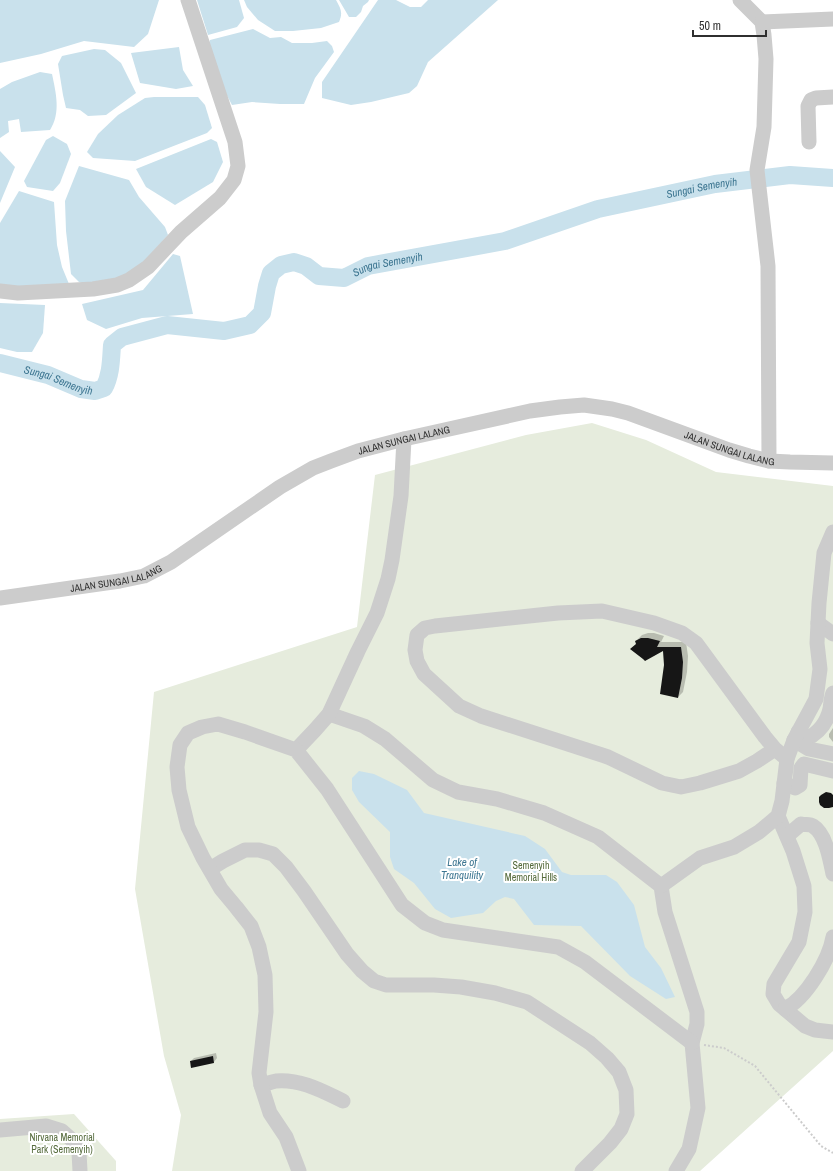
<svg xmlns="http://www.w3.org/2000/svg" width="833" height="1171" font-family="'Archivo Narrow',sans-serif">
  <style>
    .green { fill: #e6ecdd }
    .water { fill: #c9e1ec }
    .shadow { fill: #0003 }
    .lines { fill: none; stroke-linecap: round; stroke-linejoin: round }
    .river { stroke: #c9e1ec; stroke-width: 18 }
    .building { fill: #161616 }
    .path { stroke: #ccc; stroke-width: 2; stroke-dasharray: 2 2; stroke-linecap: butt }
    .minor { stroke: #ccc; stroke-width: 15 }
    .labels { text-anchor: middle; stroke-width: 4; stroke-linejoin: round; paint-order: stroke }
    .street-label { font-size: 10px; fill: #2f2f2f; stroke: #fff }
    .park-label { font-size: 10px; fill: #556b3c; stroke: #fff }
    .water-label { font-size: 11px; font-style: italic; fill: #3d7691; stroke: #fff }
  </style>
  <rect width="100%" height="100%" fill="#fff"/>
  <g class="green">
    <polygon points="592,423 646,440 716,472 833,486 833,1051 700,1171 172,1171 181,1115 164,1056 135,889 154,692 357,627 375,475 526,435"/>
    <polygon points="74,1114 116,1161 116,1171 0,1171 0,1119"/>
  </g>
  <g class="water">
    <polygon points="0,0 159,0 148,34 134,47 84,41 41,54 0,63"/>
    <polygon points="197,0 239,0 244,18 237,27 208,35"/>
    <path d="M 244,0 L 336,0 C 341,9 343,13 339,22 L 321,28 L 293,31 L 275,31 L 258,20 L 247,7 Z"/>
    <polygon points="339,0 369,0 368,2 363,6 361,12 356,17 349,17"/>
    <polygon points="378,0 396,0 410,7 421,7 428,0 498,0 428,62 417,86 409,93 371,102 351,105 322,98 322,82"/>
    <polygon points="253,29 270,38 281,37 292,43 312,43 327,41 332,46 334,52 315,78 304,104 280,104 252,102 232,105 223,88 208,47 210,40"/>
    <polygon points="179,47 183,70 193,86 176,89 140,83 131,53"/>
    <polygon points="94,49 105,50 121,63 136,93 106,115 88,116 80,110 66,108 63,95 58,64 62,56"/>
    <path d="M 40,72 L 52,74 C 56,93 61,113 50,130 L 21,132 L 19,119 L 8,121 L 9,132 L 0,138 L 0,89 L 12,82 Z"/>
    <polygon points="154,97 198,97 205,105 212,128 207,133 135,161 93,158 87,152 98,134 118,115 145,98"/>
    <polygon points="53,136 67,144 71,154 60,183 53,191 27,187 24,181 46,140"/>
    <polygon points="211,139 217,142 223,162 213,182 175,205 146,187 136,169"/>
    <polygon points="0,151 15,167 0,203"/>
    <polygon points="79,166 129,180 139,197 165,227 168,235 131,276 92,286 79,282 71,274 66,231 65,201"/>
    <polygon points="19,191 54,202 57,245 62,267 69,284 29,289 0,286 0,223"/>
    <polygon points="173,254 180,256 193,314 142,318 106,329 87,320 82,304 143,290"/>
    <polygon points="0,303 45,305 43,333 32,352 17,352 0,348"/>
    <polygon points="359,771 374,774 407,790 424,813 525,836 545,849 562,872 571,875 606,875 617,882 634,905 645,947 661,968 675,997 666,999 630,976 581,926 534,925 514,899 505,897 496,901 483,913 451,918 435,909 414,883 394,869 390,857 390,832 359,802 352,790 352,778"/>
  </g>
  <g class="shadow">
    <polygon points="648,633 654,633 664,636 661,642 686,642 688,656 687,672 683,692 678,697 665,665 664,650 637,644 636,641 642,635"/>
    <polygon points="833,728 833,742 829,737 829,734"/>
    <polygon points="216,1053 217,1058 214,1062 192,1067 191,1061 194,1058"/>
  </g>
  <g class="lines">
    <path class="river" id="s1" d="M 0,363 L 48,375 L 81,389 L 95,391 L 104,388 C 111,375 111,360 112,345 L 122,337 L 167,325 L 224,331 L 250,325 L 262,313 L 267,286 L 271,273 L 281,265 L 294,262 L 306,266 L 319,276 L 344,278 L 368,266 L 505,241 L 598,209 L 715,184 L 790,175 L 833,178"/>
  </g>
  <g class="building">
    <polygon points="641,638 648,638 660,641 657,647 681,647 683,662 682,678 678,698 660,694 664,665 663,651 645,661 643,659 630,649 636,644 635,641"/>
    <polygon points="826,792 831,793 833,795 833,807 829,808 824,808 820,805 819,802 819,797 821,795"/>
    <polygon points="213,1056 214,1063 191,1068 190,1061"/>
  </g>
  <g class="lines">
    <polyline class="path" points="704,1045 724,1048 755,1066 821,1146 833,1153"/>
    <g class="minor">
      <polyline points="740,0 762,22 764,35 766,59 764,127 757,170 768,266 769,461"/>
      <polyline points="762,22 833,19"/>
      <polyline points="809,142 808,106 811,100 816,98 833,97"/>
      <polyline points="0,291 18,293 93,289 117,285 129,280 148,267 181,232 220,198 234,180 238,166 235,142 188,0"/>
      <path id="s2" d="M 0,598 L 120,581 L 144,576 L 171,562 L 280,487 L 313,468 L 331,461 L 358,451 L 404,439 L 530,411 L 560,407 L 584,405 L 612,409 L 628,413 L 729,450 L 749,456 L 769,461 L 790,462 L 833,463"/>
      <polyline points="818,623 833,634"/>
      <polyline points="329,714 364,726 385,739 433,780 458,792 497,799 544,813 598,837 661,886 665,912 697,1012 697,1024 692,1043 698,1108 689,1149 676,1171"/>
      <path d="M 798,732 L 806,739 C 819,733 827,722 830,709 C 831,703 831,697 833,693"/>
      <polyline points="794,740 809,749 833,754"/>
      <polyline points="775,749 757,761 739,771 700,783 681,787 662,783 608,757 481,716 459,706 424,674 417,661 415,650 417,635 425,628 435,626 558,613 602,611 654,623 682,633 696,643 765,737 775,749 787,759"/>
      <polyline points="296,750 315,730 329,714 358,651 377,613 388,579 392,560 401,496 404,439"/>
      <polyline points="784,783 795,788 800,785 801,768 804,764 833,771"/>
      <polyline points="778,816 793,851 804,886 805,912 799,942 774,984 773,994 779,1004 805,1026 815,1030 833,1032"/>
      <path d="M 787,836 L 801,824 C 805,825 810,824 813,826 C 826,834 830,860 833,874"/>
      <polyline points="210,869 223,861 245,850 259,850 273,854 286,867 304,891 347,954 362,971 374,981 386,985 434,985 461,987 495,993 527,1002 590,1043 607,1058 619,1072 626,1090 627,1114 621,1129 610,1143 582,1171"/>
      <polyline points="661,886 700,858 734,847 759,832 778,816 782,801 787,759 794,740 816,699 820,669 817,643 819,603 824,553 833,532"/>
      <path d="M 785,1009 C 806,998 829,960 833,937"/>
      <path d="M 261,1085 C 266,1084 271,1082 276,1081 C 301,1079 322,1091 343,1101"/>
      <polyline points="0,1130 46,1126 62,1131 72,1140 79,1152 80,1171"/>
      <polyline points="299,1171 286,1137 270,1113 261,1085 259,1073 266,1012 265,975 259,947 251,926 236,907 221,889 203,858 188,827 179,790 177,767 180,745 188,733 202,727 218,724 245,732 296,750 327,789 402,905 425,923 443,930 558,947 585,962 692,1043"/>
    </g>
  </g>
  <g class="labels">
    <g class="street-label">
      <text dy="4" stroke="none"><textPath href="#s2" startOffset="442">JALAN SUNGAI LALANG</textPath></text>
      <text dy="4" stroke="none"><textPath href="#s2" startOffset="778">JALAN SUNGAI LALANG</textPath></text>
      <text dy="4" stroke="none"><textPath href="#s2" startOffset="118">JALAN SUNGAI LALANG</textPath></text>
    </g>
    <g class="park-label">
      <text x="531" y="869">Semenyih<tspan x="531" dy="12">Memorial Hills</tspan></text>
      <text x="62" y="1141">Nirvana Memorial<tspan x="62" dy="12">Park (Semenyih)</tspan></text>
    </g>
    <g class="water-label">
      <text dy="4" stroke="none"><textPath href="#s1" startOffset="805">Sungai Semenyih</textPath></text>
      <text dy="4" stroke="none"><textPath href="#s1" startOffset="481">Sungai Semenyih</textPath></text>
      <text dy="4" stroke="none"><textPath href="#s1" startOffset="61">Sungai Semenyih</textPath></text>
      <text x="462" y="866">Lake of<tspan x="462" dy="13">Tranquility</tspan></text>
    </g>
  </g>
  <path d="M693 30v6h73v-6" fill="none" stroke="#2f2f2f" stroke-width="2"/>
  <text x="699" y="30" font-size="12" fill="#2f2f2f" stroke="#ffffff" stroke-width="3" paint-order="stroke">50 m</text>
</svg>
